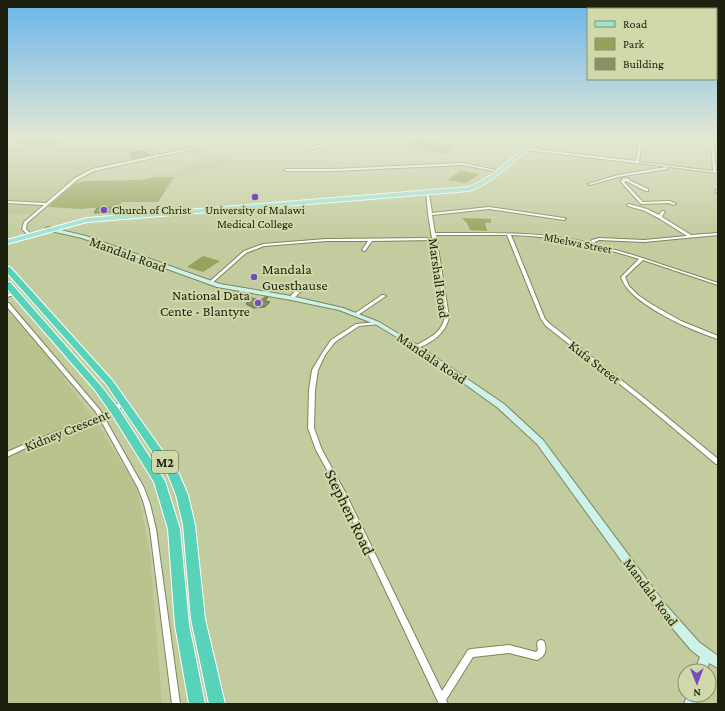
<svg xmlns="http://www.w3.org/2000/svg" width="725" height="711" font-family="'Crimson Pro',serif">
  <style>
    .built { fill: #b8c38e }
    .green { fill: #94a25a }
    .building { fill: #889165; stroke: #697247 }
    .lines { fill: none; stroke-linecap: round; stroke-linejoin: round }
    .street-casing { stroke: #7d865b; stroke-width: 2 }
    .secondary-casing { stroke: #7d865b; stroke-width: 2 }
    .primary-casing { stroke: #fff; stroke-width: 2 }
    .highway-casing { stroke: #fff; stroke-width: 2 }
    .street { fill: #fff; fill-rule: evenodd }
    .secondary { fill: #cdf2ea; fill-rule: evenodd }
    .primary { fill: #9be4d6; fill-rule: evenodd }
    .highway { fill: #59d2ba; fill-rule: evenodd }
    .poi-dot { fill: #794ac2; stroke: #cfd9aa; stroke-width: 1.5 }
    .labels { text-anchor: middle; stroke-width: 4; stroke-linejoin: round; paint-order: stroke }
    .far-poi-label { font-size: 12px; fill: #1d200f; stroke: #cfd9aa; text-anchor: start }
    .far-street-label { font-size: 12px; fill: #1d200f; stroke: #cfd9aa }
    .shield { fill: #cfd9aa; stroke: #52583e; stroke-width: 1 }
    .shield-label { font-size: 13px; font-weight: bold; fill: #1d200f }
    .street-label { font-size: 14px; fill: #1d200f; stroke: #cfd9aa }
    .poi-label { font-size: 14px; fill: #1d200f; stroke: #cfd9aa; text-anchor: start }
    .near-street-label { font-size: 17px; fill: #1d200f; stroke: #cfd9aa }
  </style>
  <rect width="100%" height="100%" fill="#c2cc9e"/>
  <g class="built">
    <polygon points="7,139 127,139 139,143 154,155 113,163 91,170 58,190 32,214 7,214"/>
    <polygon points="201,149 210,155 222,153 236,164 174,177 156,177 154,174 182,172 198,158 190,151"/>
    <polygon points="7,310 49,358 98,425 137,489 150,554 162,704 7,704"/>
  </g>
  <g class="green">
    <polygon points="414,139 418,139 455,146 444,154 403,146"/>
    <polygon points="461,170 479,174 466,183 448,180"/>
    <polygon points="156,177 174,177 158,202 122,202 119,206 80,209 48,207 74,184 84,181 140,180"/>
    <polygon points="462,218 491,219 491,223 485,223 487,231 470,230 467,223"/>
    <polygon points="203,256 220,261 203,272 187,267"/>
  </g>
  <g class="building">
    <polygon points="24,139 51,139 61,140 54,145 17,143"/>
    <polygon points="144,151 149,155 134,158 129,153"/>
    <polygon points="115,207 112,212 94,213 97,208"/>
    <polygon points="265,297 268,297 265,301 270,302 265,307 254,308 246,304 251,298 261,300"/>
  </g>
  <g class="lines">
    <defs>
      <g id="street">
        <polygon points="134,139 137,139 159,155 232,139 239,139 94,171 77,180 27,223 26,229 31,234 31,236 29,236 22,229 24,222 44,205 7,203 7,201 46,203 75,178 92,169 157,155"/>
        <polygon points="282,139 287,139 313,147 346,139 352,139 313,149"/>
        <polygon points="640,139 642,139 639,162 713,171 711,139 713,139 716,171 718,171 718,173 638,163 637,164 636,163 526,150 525,149 526,148 636,161"/>
        <polygon points="463,163 500,171 498,172 463,165 333,171 286,171 284,170 286,169 333,169"/>
        <polygon points="666,167 667,167 667,169 618,177 590,185 588,184 618,175"/>
        <polygon points="623,178 629,179 629,180 648,189 648,191 646,191 626,181 624,182 643,202 670,201 676,204 674,205 669,203 641,204 621,182 621,180 623,180"/>
        <polygon points="716,190 718,190 718,193 716,192"/>
        <path d="M 426,192 L 429,193 L 432,213 L 489,207 L 564,218 L 566,219 L 564,220 L 489,209 L 432,215 L 435,233 C 487,233 539,231 590,243 L 592,240 L 599,238 L 644,240 L 687,236 L 660,219 L 645,211 L 628,206 L 627,205 L 629,204 L 647,209 L 659,215 L 662,211 L 664,211 L 665,212 L 662,216 L 662,217 L 691,235 L 718,233 L 718,235 L 644,242 L 599,240 L 595,242 L 594,244 L 633,255 L 718,283 L 718,285 L 643,260 L 625,277 L 629,286 L 638,295 L 651,304 L 681,321 L 718,336 L 718,339 C 692,331 644,309 627,288 C 624,285 623,281 621,277 L 639,259 C 598,246 555,236 511,235 L 545,319 L 550,324 L 644,398 L 718,459 L 718,464 L 716,464 L 640,400 L 546,326 L 541,319 L 507,235 L 436,235 L 449,317 C 446,333 432,343 417,348 L 415,347 L 415,346 C 429,338 441,334 445,317 L 433,240 L 372,241 L 365,251 L 364,251 L 362,250 L 368,241 L 326,241 L 264,246 L 246,253 L 211,284 L 209,284 L 208,283 L 244,251 L 263,244 L 326,239 L 432,238 L 428,214 Z"/>
        <polygon points="312,283 316,283 316,284 300,292 293,299 289,299 289,298 296,290"/>
        <polygon points="15,292 17,293 17,294 7,297 7,294"/>
        <polygon points="382,295 384,295 386,296 358,315 354,315 354,314"/>
        <polygon points="7,303 9,303 100,410 102,414 113,410 121,399 125,399 126,400 117,412 104,417 144,488 150,504 156,529 180,704 172,704 150,529 144,504 138,488 100,419 34,444 7,457 7,452 30,442 98,416 96,412 7,307"/>
        <path d="M 377,322 L 379,323 L 379,324 L 359,326 L 335,342 L 325,355 L 318,370 L 315,390 L 314,428 L 322,450 L 345,492 L 442,691 L 468,650 L 471,649 L 509,645 L 536,652 L 538,650 L 537,644 L 538,641 L 541,640 L 544,641 C 547,650 546,656 537,660 L 509,653 L 473,657 L 446,700 L 448,704 L 439,704 L 339,492 L 316,450 L 308,428 L 309,390 L 312,370 L 321,355 L 331,340 L 356,324 Z"/>
      </g>
      <g id="secondary">
        <polygon points="48,227 86,236 220,284 291,296 343,308 379,322 419,346 504,404 543,440 665,604 699,642 718,656 718,668 709,663 707,671 695,671 700,657 691,650 657,610 537,444 498,408 415,348 375,324 339,310 291,300 217,287 82,238 46,230 46,228"/>
        <polygon points="687,695 699,695 696,704 684,704"/>
      </g>
      <path id="primary" d="M 539,139 L 545,139 C 538,144 530,148 524,153 C 506,167 491,184 469,191 L 87,222 L 7,244 L 7,240 L 87,218 L 468,187 C 496,177 514,153 539,139 Z"/>
      <g id="highway">
        <polygon points="7,267 10,267 112,380 179,474 188,495 195,525 205,619 225,704 209,704 191,619 183,525 176,495 168,475 106,384 7,273"/>
        <polygon points="7,282 10,282 101,386 119,409 165,481 180,529 189,625 205,704 189,704 175,625 168,529 154,482 111,413 95,390 7,289"/>
      </g>
    </defs>
    <use href="#street" class="street-casing"/>
    <use href="#secondary" class="secondary-casing"/>
    <use href="#primary" class="primary-casing"/>
    <use href="#highway" class="highway-casing"/>
    <use href="#street" class="street"/>
    <use href="#secondary" class="secondary"/>
    <use href="#primary" class="primary"/>
    <use href="#highway" class="highway"/>
  </g>
  <linearGradient id="sky" x2="0" y2="1"><stop stop-color="#69b4ed"/><stop offset="0.58" stop-color="#e4e8d3"/><stop offset="1" stop-color="#e4e8d3" stop-opacity="0"/></linearGradient>
  <rect width="725" height="239" fill="url(#sky)"/>
  <g class="poi-dot">
    <circle cx="255" cy="197" r="4"/>
    <circle cx="104" cy="210" r="4"/>
    <circle cx="254" cy="277" r="4"/>
    <circle cx="258" cy="303" r="4"/>
  </g>
  <g class="labels">
    <g class="far-poi-label">
      <text x="112" y="214">Church of Christ</text>
      <text x="255" y="214" text-anchor="middle">University of Malawi<tspan x="255" dy="14">Medical College</tspan></text>
    </g>
    <g class="far-street-label">
      <text transform="translate(578 243) rotate(11)" y="4">Mbelwa Street</text>
    </g>
    <rect class="shield" x="152" y="451" width="26" height="22" rx="3"/>
    <g class="shield-label">
      <text x="165" y="467">M2</text>
    </g>
    <g class="street-label">
      <text transform="translate(128 254) rotate(20)" y="5">Mandala Road</text>
      <text transform="translate(439 278) rotate(82)" y="5">Marshall Road</text>
      <text transform="translate(432 358) rotate(34)" y="5">Mandala Road</text>
      <text transform="translate(595 362) rotate(38)" y="5">Kufa Street</text>
      <text transform="translate(67 430) rotate(-22)" y="5">Kidney Crescent</text>
      <text transform="translate(651 592) rotate(53)" y="5">Mandala Road</text>
    </g>
    <g class="poi-label">
      <text x="262" y="274">Mandala<tspan x="262" dy="16">Guesthause</tspan></text>
      <text x="250" y="300" text-anchor="end">National Data<tspan x="250" dy="16">Cente - Blantyre</tspan></text>
    </g>
    <g class="near-street-label">
      <text transform="translate(350 512) rotate(64)" y="6">Stephen Road</text>
    </g>
  </g>
  <rect width="725" height="711" fill="none" stroke="#1d200f" stroke-width="16"/>
  <rect x="587" y="8" width="130" height="72" fill="#cfd9aa" stroke="#888f6c"/>
  <rect x="595" y="21" width="20" height="6" fill="#9be4d6" stroke="#888f6c"/>
  <text x="623" y="28" font-size="12" fill="#1d200f">Road</text>
  <rect x="595" y="38" width="20" height="12" fill="#94a25a" stroke="#888f6c"/>
  <text x="623" y="48" font-size="12" fill="#1d200f">Park</text>
  <rect x="595" y="58" width="20" height="12" fill="#889165" stroke="#888f6c"/>
  <text x="623" y="68" font-size="12" fill="#1d200f">Building</text>
  <g transform="translate(697 683) rotate(179)"><circle r="19" fill="#cfd9aa" stroke="#888f6c"/>
  <path d="M0-3L7 15L0 10L-7 15Z" fill="#794ac2"/>
  <text y="-6" font-size="11" font-weight="bold" text-anchor="middle" fill="#1d200f">N</text>
  </g>
</svg>
